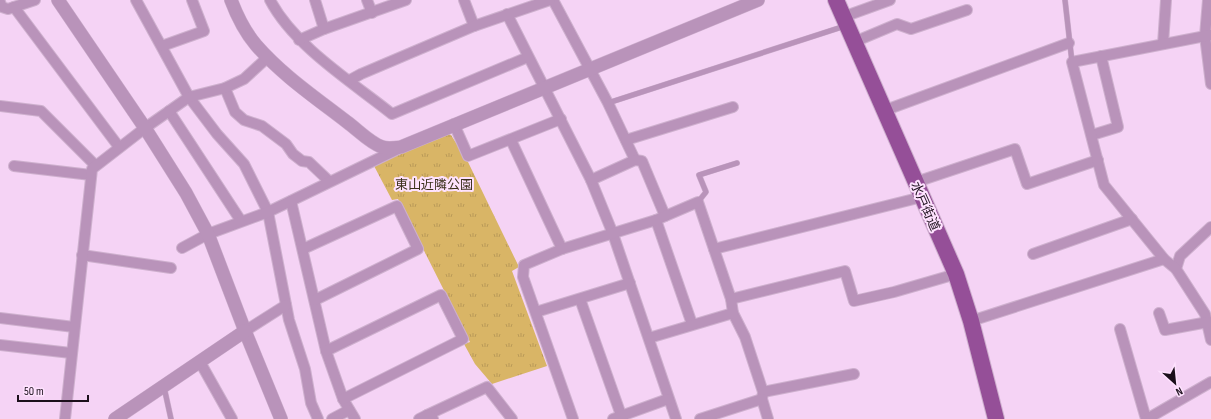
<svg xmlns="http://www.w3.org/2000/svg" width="1211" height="419" font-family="'Sofia Sans Condensed','Noto Sans JP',sans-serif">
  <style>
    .park { fill: url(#park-tufts) }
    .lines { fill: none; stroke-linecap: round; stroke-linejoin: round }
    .service-casing { stroke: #ceb0ce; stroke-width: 6 }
    .minor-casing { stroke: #ceb0ce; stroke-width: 12 }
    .tertiary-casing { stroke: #ceb0ce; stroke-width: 14 }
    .primary-casing { stroke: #ceb0ce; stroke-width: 18 }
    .service { stroke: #b993ba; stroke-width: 5 }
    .minor { stroke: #b993ba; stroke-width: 10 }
    .tertiary { stroke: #b993ba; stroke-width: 13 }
    .primary { stroke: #954f98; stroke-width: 16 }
    .labels { text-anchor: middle; stroke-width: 4; stroke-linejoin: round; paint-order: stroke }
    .park-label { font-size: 13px; fill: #3c311c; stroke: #fee2fe }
    .street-label { font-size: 13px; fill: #1b0f1b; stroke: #fee2fe }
  </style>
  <defs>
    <pattern id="park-tufts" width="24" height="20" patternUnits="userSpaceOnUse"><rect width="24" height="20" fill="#d9b566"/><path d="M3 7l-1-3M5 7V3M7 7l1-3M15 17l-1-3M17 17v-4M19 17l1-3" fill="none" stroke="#ba9a58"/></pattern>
  </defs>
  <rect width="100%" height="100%" fill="#f5d3f5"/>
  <polygon class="park" points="446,133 451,135 468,162 519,267 512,271 547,366 492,384 475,364 464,344 470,342 398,199 392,200 373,164"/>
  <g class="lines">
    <defs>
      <g id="service">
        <polyline points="1065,0 1072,62"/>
        <polyline points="608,103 845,26"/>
        <polyline points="698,202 706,192 699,175 737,163"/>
        <polyline points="164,387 171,419"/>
      </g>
      <g id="minor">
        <polyline points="136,0 189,97 217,134 244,164 268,212 289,320 305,369 311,403 318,419"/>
        <path d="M 270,0 C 294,46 352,82 392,114 L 528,57"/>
        <polyline points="315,0 324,29"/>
        <polyline points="367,0 372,13"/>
        <polyline points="464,0 474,26"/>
        <polyline points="553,0 608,103 635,160"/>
        <polyline points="1208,0 1205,36 1211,84"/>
        <polyline points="0,2 2,7 8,9 35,0"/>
        <polyline points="14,7 119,147"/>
        <polyline points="507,14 591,180 613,234 676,419"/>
        <polyline points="843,17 890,0"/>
        <polyline points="299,40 324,29 406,0"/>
        <polyline points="854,42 897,24 911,29 967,10"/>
        <polyline points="1163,44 1166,0"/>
        <polyline points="162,46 204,31 192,0"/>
        <polyline points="350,80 361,74 474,26 550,0"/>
        <polyline points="225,88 235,112 244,120 262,126 286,144 293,154 302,161 309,162 329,181"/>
        <polyline points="0,106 41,111 95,165"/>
        <polyline points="169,111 241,221"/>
        <polyline points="883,111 1069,43"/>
        <polyline points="454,124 468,156 561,119"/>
        <polyline points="1092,135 1118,127 1101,56"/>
        <polyline points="511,140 562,249"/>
        <polyline points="626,140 733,107"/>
        <polyline points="14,166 91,175"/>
        <polyline points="591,180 635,160 642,161 665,216"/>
        <polyline points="916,182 1015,149 1027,184 1098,160"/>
        <polyline points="291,201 326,351 343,399 355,419"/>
        <polyline points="656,220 692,324"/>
        <polyline points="1211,227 1180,256 1176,269 1205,314 1211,340"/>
        <polyline points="182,248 208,234 268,212 398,149"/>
        <polyline points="303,249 397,206 418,249 315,300"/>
        <polyline points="714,249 922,197"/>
        <polyline points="1033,254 1132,219"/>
        <polyline points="82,255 171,268"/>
        <polyline points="1176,269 1164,259 1104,185 1072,62 1211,35"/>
        <polyline points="580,299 621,415"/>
        <polyline points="731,299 845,271 854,301 894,292 956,274"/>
        <polyline points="536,312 630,283"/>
        <polyline points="733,313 745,337 763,392 762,399 768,419"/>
        <polyline points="1159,313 1165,330 1208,322"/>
        <polyline points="0,318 74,327"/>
        <polyline points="971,321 1164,259"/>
        <polyline points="1120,329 1146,419"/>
        <polyline points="245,331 286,305"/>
        <polyline points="0,345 71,353"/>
        <polyline points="326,351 441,295 463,339 343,399"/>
        <polyline points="200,362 232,419"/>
        <polyline points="763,392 854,374"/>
        <polyline points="427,415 487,387 512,419"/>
        <polyline points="65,419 92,169 145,128 189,97 225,88 244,79 268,57"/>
        <polyline points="332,419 349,410"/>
        <polyline points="419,419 427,415 433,419"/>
        <polyline points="573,419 523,277 524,265 562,249 656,220 698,202 731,299 733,313 649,338"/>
        <polyline points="613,419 668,399"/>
        <polyline points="700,419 762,399"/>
        <polyline points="1147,419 1211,382"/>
      </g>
      <g id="tertiary">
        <polyline points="58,0 145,128 186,193 208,234 245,331 281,419"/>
        <path d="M 231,0 C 237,16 245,32 256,45 C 282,75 316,98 347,122 C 358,130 370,143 382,147 C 388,149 394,148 401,147 L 758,0"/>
        <polyline points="115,419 245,331"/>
      </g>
      <polyline id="primary" points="836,0 956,274 971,321 996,419"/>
    </defs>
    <use href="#service" class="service-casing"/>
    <use href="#minor" class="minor-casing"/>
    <use href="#tertiary" class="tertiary-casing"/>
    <use href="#primary" class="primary-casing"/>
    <use href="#service" class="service"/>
    <use href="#minor" class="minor"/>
    <use href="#tertiary" class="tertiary"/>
    <use href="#primary" class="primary"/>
  </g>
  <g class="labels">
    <g class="park-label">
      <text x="434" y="189">東山近隣公園</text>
    </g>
    <g class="street-label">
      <text transform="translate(926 206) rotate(66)" y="5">水戸街道</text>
    </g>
  </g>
  <g transform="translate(1175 383) rotate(153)" stroke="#fee2fe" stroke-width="3" paint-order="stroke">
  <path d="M0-3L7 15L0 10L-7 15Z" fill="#1b0f1b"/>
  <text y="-6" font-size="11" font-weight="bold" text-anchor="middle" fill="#1b0f1b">N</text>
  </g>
  <path d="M18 395v6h70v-6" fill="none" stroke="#1b0f1b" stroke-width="2"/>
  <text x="24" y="395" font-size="12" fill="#1b0f1b" stroke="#fee2fe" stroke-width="3" paint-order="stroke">50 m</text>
</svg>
